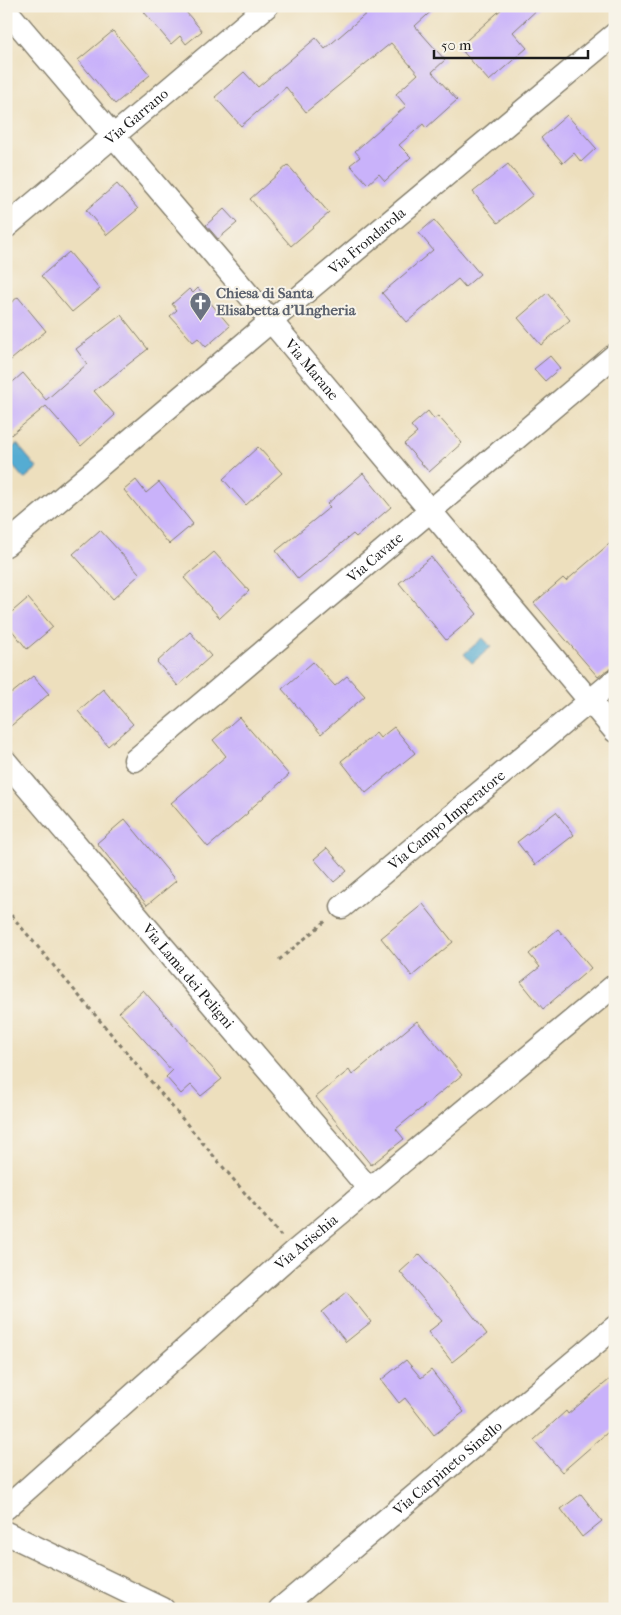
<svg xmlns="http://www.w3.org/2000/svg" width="621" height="1615" font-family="'IM FELL French Canon',serif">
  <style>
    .water { fill: #55acd2; stroke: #386477 }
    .building { fill: #c9b2fa }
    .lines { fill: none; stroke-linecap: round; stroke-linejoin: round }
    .street-casing { stroke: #847e6c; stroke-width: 25 }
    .path { stroke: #847e6c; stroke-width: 3; stroke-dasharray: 4 4; stroke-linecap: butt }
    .street { stroke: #fff; stroke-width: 22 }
    .labels { text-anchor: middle; stroke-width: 4; stroke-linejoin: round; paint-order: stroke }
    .street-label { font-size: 15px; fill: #1c1c1c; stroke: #f7f3e8 }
    .worship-label { font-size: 15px; font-weight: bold; fill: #5b616d; stroke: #f7f3e8; text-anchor: start }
  </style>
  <rect width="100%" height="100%" fill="#f7f3e8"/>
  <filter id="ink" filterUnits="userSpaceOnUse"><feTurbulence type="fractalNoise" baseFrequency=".02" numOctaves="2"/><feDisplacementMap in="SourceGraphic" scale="10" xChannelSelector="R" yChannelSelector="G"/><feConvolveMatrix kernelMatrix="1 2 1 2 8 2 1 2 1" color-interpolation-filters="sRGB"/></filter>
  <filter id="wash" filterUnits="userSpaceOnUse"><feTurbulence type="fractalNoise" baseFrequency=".0096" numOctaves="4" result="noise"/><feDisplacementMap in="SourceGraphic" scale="20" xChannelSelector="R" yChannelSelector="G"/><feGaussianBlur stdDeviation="1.12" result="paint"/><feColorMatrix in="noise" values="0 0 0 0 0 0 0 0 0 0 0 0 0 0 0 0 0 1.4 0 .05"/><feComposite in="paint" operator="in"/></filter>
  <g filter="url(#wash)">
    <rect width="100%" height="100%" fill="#eddfbd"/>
    <g class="water">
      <polygon points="17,444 37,468 24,479 6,458 6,453"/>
      <polygon points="483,638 491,647 472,663 464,654"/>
    </g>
    <g id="blocks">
      <g class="building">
        <polygon points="139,6 181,6 202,31 186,44 180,36 171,44"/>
        <polygon points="375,6 437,6 415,26 445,60 432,72 457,100 426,128 423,124 399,145 411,157 385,181 379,174 368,184 350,165 360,157 355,151 406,106 396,94 418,74 391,43 306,112 286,87 241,126 215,97 244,72 258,87 316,38 325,49"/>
        <polygon points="505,6 541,6 513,32 527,48 489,81 459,47"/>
        <polygon points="113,31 150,75 115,104 78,60"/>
        <polygon points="567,115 596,148 581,162 574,153 563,163 541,138"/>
        <polygon points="508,164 533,195 498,223 473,192"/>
        <polygon points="288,165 329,213 291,246 250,199"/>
        <polygon points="117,184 138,209 107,235 86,210"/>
        <polygon points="224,209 237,223 218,239 206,225"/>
        <polygon points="434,220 480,274 465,287 458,279 407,322 382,293 433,250 419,233"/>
        <polygon points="69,252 100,289 72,312 41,276"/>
        <polygon points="198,288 230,326 206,347 198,338 193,342 170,316 177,310 172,304 189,289 193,293"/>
        <polygon points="547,293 570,320 541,345 518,318"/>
        <polygon points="18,297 46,331 6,364 6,307"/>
        <polygon points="121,315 148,349 94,391 115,415 81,446 46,406 6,439 6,388 23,373 46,400 87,364 76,349"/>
        <polygon points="550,356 560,368 545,381 534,369"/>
        <polygon points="428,411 434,419 438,416 462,443 429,472 404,444 417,433 411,426"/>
        <polygon points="258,447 282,473 246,505 223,479"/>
        <polygon points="363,473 391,507 356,537 353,534 298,579 276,551 330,507 327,504"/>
        <polygon points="136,480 146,493 159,482 193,524 169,544 124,490"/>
        <polygon points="100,530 140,574 113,599 73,554"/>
        <polygon points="615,539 615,667 607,670 598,677 534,603 563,578 566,581"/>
        <polygon points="214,552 249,591 220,618 184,578"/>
        <polygon points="431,557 477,614 446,640 399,583"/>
        <polygon points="28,598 53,627 27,649 6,623 6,617"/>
        <polygon points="190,632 211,656 178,686 157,662"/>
        <polygon points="313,662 335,686 347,676 365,696 321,734 282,689"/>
        <polygon points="33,676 49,694 6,730 6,698"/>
        <polygon points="103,689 133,724 108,746 78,711"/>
        <polygon points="239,717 289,775 247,812 248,813 208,847 171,803 226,756 213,740"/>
        <polygon points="394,727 415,753 366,793 341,761 376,733 380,738"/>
        <polygon points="556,812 574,835 535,865 517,842"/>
        <polygon points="125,819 176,881 147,905 97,843"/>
        <polygon points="327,848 347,871 334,882 314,859"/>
        <polygon points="423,904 453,942 412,976 381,938"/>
        <polygon points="558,929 591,968 543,1009 521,982 540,967 529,954"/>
        <polygon points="143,990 222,1079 201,1096 191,1085 181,1094 166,1077 172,1071 119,1012"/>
        <polygon points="417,1021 462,1075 396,1129 404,1139 371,1165 316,1097 349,1070 352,1075"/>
        <polygon points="420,1254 464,1304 487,1334 452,1362 428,1332 442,1321 400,1272"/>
        <polygon points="347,1292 371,1322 346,1342 322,1312"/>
        <polygon points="406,1360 421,1378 431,1370 464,1412 434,1435 405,1398 399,1403 381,1380"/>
        <polygon points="615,1375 615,1426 562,1472 534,1440 566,1411 568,1414"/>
        <polygon points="581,1494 602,1521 582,1537 561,1509"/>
      </g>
    </g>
  </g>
  <g filter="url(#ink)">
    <use href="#blocks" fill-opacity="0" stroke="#847e6c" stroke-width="1"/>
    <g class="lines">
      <defs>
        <g id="street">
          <path id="s1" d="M 6,10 L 271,321 L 615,731"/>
          <path id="s2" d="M 6,227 L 267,6"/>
          <path id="s3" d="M 6,545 L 271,321 L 615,34"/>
          <path id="s4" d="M 135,760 L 615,355"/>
          <path id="s5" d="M 6,762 L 370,1190"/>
          <path id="s6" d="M 342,907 L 615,680"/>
          <path id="s7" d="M 6,1508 L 294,1252 L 615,985"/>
          <polyline points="6,1533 163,1609"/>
          <path id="s8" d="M 280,1609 L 615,1327"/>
        </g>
      </defs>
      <use href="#street" class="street-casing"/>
      <g class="path">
        <polyline points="6,909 281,1236"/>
        <polyline points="279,960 327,920"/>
      </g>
      <use href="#street" class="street"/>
    </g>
  </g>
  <defs>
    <symbol id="church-pin" viewBox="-11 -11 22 30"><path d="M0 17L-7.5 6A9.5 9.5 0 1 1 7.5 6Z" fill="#6b7280" stroke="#f7f3e8"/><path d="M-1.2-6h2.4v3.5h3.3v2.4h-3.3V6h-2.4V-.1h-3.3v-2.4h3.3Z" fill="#fff"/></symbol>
  </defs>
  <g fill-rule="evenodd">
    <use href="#church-pin" x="188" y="290" width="25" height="34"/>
  </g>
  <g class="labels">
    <g class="street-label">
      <text dy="5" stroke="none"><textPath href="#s2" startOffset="171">Via Garrano</textPath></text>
      <text dy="5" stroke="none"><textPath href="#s3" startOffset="472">Via Frondarola</textPath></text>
      <text dy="5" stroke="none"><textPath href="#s1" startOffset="472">Via Marane</textPath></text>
      <text dy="5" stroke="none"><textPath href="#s4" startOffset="314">Via Cavate</textPath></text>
      <text dy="5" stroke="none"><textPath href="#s6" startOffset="136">Via Campo Imperatore</textPath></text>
      <text dy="5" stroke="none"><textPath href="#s5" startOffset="281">Via Lama dei Peligni</textPath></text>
      <text dy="5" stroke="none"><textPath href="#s7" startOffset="401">Via Arischia</textPath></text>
      <text dy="5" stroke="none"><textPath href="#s8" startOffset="219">Via Carpineto Sinello</textPath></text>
    </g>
    <g class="worship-label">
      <text x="216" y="298">Chiesa di Santa<tspan x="216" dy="17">Elisabetta d'Ungheria</tspan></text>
    </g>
  </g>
  <rect width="621" height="1615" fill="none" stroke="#f7f3e8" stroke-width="25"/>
  <path d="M434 50v8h154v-8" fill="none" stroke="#1c1c1c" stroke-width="2.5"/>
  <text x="441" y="50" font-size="15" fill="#1c1c1c" stroke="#f7f3e8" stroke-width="4" paint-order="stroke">50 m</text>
</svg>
